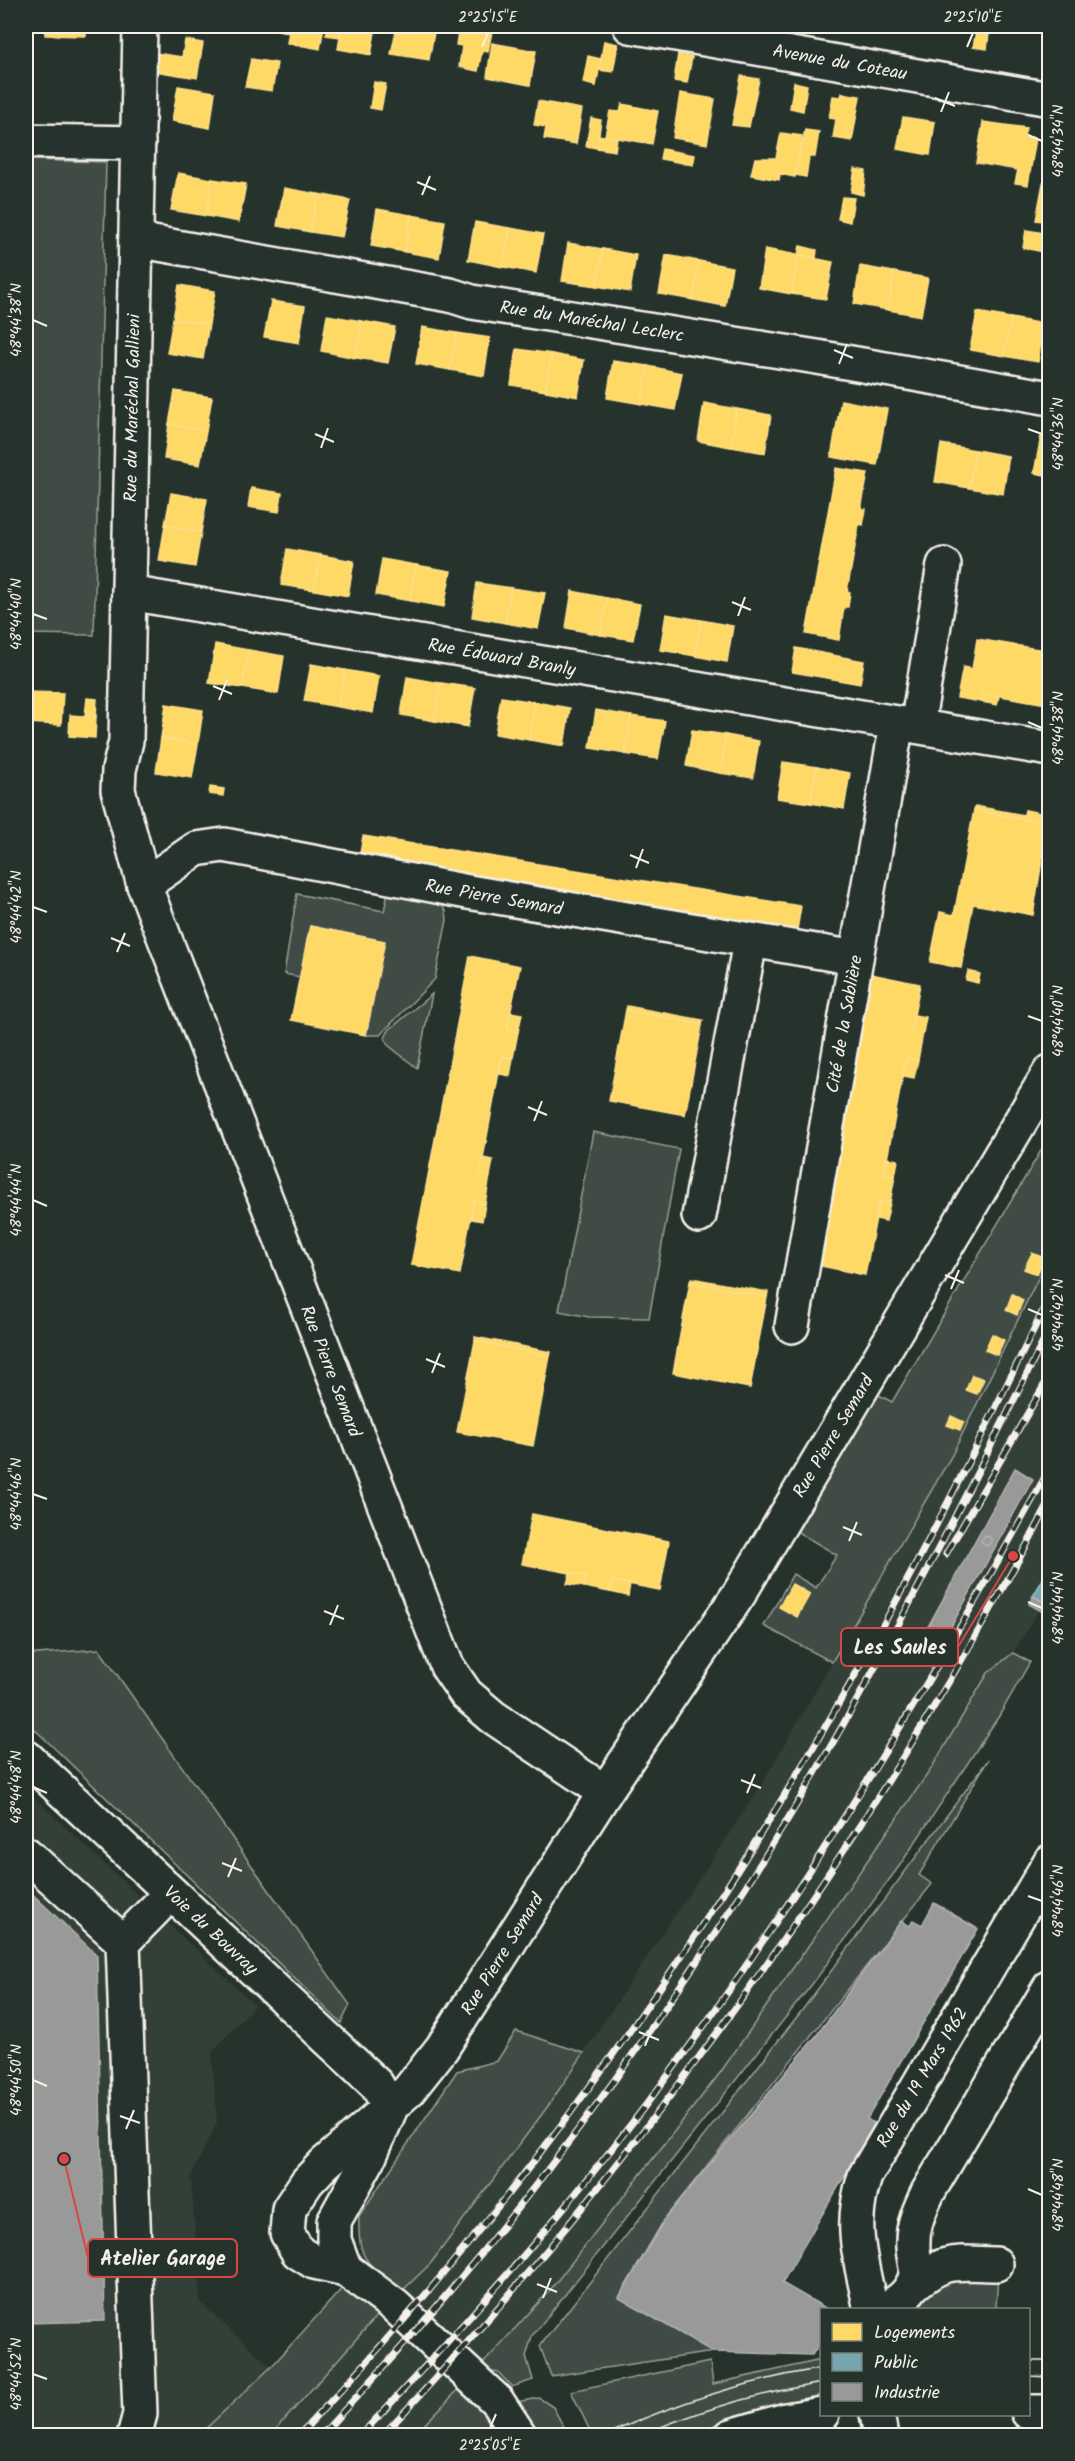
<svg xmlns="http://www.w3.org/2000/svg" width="1075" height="2461" font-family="Kalam,sans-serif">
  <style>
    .built { fill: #333f39 }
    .green { fill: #414b45; stroke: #9a9e96; stroke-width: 1.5 }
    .homes { fill: #ffd966; stroke: #fce08d; stroke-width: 1.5 }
    .public { fill: #76a5af; stroke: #9cbcc0; stroke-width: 1.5 }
    .industry { fill: #999; stroke: #b4b3b1; stroke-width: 1.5 }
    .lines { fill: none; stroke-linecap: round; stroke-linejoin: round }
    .minor-casing { stroke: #f4f1e8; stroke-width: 38 }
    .minor { stroke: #26332d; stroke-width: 33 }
    .tram { stroke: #f4f1e8; stroke-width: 1.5 }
    .rail-casing { stroke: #f4f1e8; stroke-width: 7 }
    .rail { stroke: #26332d; stroke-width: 4.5; stroke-dasharray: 14; stroke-linecap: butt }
    .ticks { fill: none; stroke: #f4f1e8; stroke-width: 2 }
    .labels { text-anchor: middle; stroke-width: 6; stroke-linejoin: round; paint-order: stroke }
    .street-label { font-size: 18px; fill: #f4f1e8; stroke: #26332d }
    .leader { fill: none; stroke: #da4645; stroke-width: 2 }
    .callout-dot { fill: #da4645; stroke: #26332d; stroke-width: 2 }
    .callout { fill: #26332d; stroke: #da4645; stroke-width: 2 }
    .callout-label { font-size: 20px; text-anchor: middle; font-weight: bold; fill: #f4f1e8 }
    .neatline { fill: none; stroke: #f4f1e8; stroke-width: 2 }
    .ticks-label { font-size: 15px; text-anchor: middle; fill: #f4f1e8 }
  </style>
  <rect width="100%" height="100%" fill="#26332d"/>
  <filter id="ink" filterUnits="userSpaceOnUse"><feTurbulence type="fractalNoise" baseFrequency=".0167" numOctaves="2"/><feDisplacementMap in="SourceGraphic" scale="12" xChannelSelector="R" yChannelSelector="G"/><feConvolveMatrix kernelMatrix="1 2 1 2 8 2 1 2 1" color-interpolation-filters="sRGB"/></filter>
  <g filter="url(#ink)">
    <polygon class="built" points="1049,1256 1049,1616 1039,1610 1013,1653 988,1673 931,1769 720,2073 550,2290 414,2435 26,2435 26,1790 255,2005 212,2052 217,2122 191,2176 200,2302 271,2367 381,2311 431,2263 548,2106 760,1787 952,1455"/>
    <g class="green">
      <polygon points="26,160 106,162 94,635 26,634"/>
      <polygon points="389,888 440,902 446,911 447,920 435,979 380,1035 366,1035 384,941 310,926 300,977 284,974 297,894 384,911"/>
      <polygon points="432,994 417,1068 388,1045 385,1038 389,1030"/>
      <polygon points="593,1132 679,1149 649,1318 589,1317 559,1311"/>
      <polygon points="1049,1137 1049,1256 952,1455 832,1662 764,1626 793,1574 816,1588 837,1555 796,1531 877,1394 892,1402"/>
      <polygon points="99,1649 350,2005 341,2023 26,1721 26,1655"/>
      <polygon points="1013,1653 1030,1662 999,1716 900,1865 813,1983 532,2336 526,2356 533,2380 512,2387 498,2372 479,2368 550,2290 720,2073 931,1769 988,1673"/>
      <polygon points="988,1760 919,1875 932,1884 666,2217 619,2297 713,2352 551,2376 540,2346 803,2009"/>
      <path d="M 516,2031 L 584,2053 L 548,2106 L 431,2263 L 402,2291 C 368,2263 357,2263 359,2216 L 457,2071 L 497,2061 Z"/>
      <polygon points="998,2272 996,2309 901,2310 939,2276"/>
      <polygon points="345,2285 381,2311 271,2435 198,2436 271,2367"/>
      <polygon points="821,2360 821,2398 774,2406 684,2435 592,2435 571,2391 710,2362 713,2384"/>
      <polygon points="466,2382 508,2436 413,2436"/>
      <polygon points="539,2398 553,2407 568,2435 529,2435 511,2403"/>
    </g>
    <g class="homes">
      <polygon points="45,26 86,26 86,36 45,35"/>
      <polygon points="276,26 290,26 289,33 275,29"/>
      <polygon points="290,26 324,26 320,49 287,43"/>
      <polygon points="328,26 342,26 340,37 326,35"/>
      <polygon points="342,26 376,26 371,55 338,49"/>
      <polygon points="397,26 435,27 429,60 391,54"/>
      <polygon points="459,26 492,31 488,52 482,51 478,71 459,67 462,46 456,45"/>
      <polygon points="801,26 845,26 844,33"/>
      <polygon points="977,26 990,26 987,49 973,47"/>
      <polygon points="185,40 203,43 197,78 155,71 156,53 182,57"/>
      <polygon points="604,41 618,44 613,72 599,70"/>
      <polygon points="492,43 536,51 530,85 487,77"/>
      <polygon points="678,54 692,57 687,83 674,81"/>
      <polygon points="588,56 601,59 596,86 583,83"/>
      <polygon points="251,59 277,63 272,91 245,87"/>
      <polygon points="741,76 759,79 749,127 732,125"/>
      <polygon points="374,82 386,84 381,110 370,108"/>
      <polygon points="794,82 807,85 803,111 790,108"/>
      <polygon points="178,86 215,92 210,128 172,121"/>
      <polygon points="680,93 715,99 707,144 673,138"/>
      <polygon points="842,93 860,96 852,141 833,138 836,119 829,118 833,96 841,97"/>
      <polygon points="538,101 582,109 576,144 544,139 546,127 534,125"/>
      <polygon points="622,104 658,111 652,144 605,136 610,111 620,112"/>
      <polygon points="903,117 935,122 930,155 897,149"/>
      <polygon points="591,118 601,120 597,148 586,146"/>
      <polygon points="983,122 1026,128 1024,136 1036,138 1028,185 1015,183 1018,170 976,163"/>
      <polygon points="805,130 819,132 815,157 809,157 806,177 795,175"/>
      <polygon points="781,133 802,136 795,177 780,174 779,180 751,175 755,158 776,158"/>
      <polygon points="598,135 617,138 615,151 597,148"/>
      <polygon points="662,149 695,155 693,165 660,159"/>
      <polygon points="855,169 866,171 863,195 851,192"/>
      <polygon points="178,173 212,179 206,216 171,210"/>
      <polygon points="212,179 246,184 239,222 206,216"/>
      <polygon points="1043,183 1050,184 1050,222 1036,220"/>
      <polygon points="284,188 318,194 310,232 277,226"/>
      <polygon points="318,194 350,200 342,237 310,232"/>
      <polygon points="842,197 854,198 850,222 838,219"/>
      <polygon points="377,209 411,215 405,252 371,246"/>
      <polygon points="411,215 445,221 439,258 405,252"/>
      <polygon points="475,222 510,228 503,267 468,260"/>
      <polygon points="510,228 543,234 536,273 503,267"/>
      <polygon points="1026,230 1050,234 1050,253 1023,248"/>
      <polygon points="568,243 603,249 596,286 562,281"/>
      <polygon points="800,246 817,250 816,258 798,255"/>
      <polygon points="603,249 636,255 630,292 596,286"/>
      <polygon points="765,249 798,255 792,294 759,288"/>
      <polygon points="666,255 699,261 693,300 659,294"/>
      <polygon points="798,255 833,262 826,299 792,294"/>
      <polygon points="699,261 732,267 725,306 693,300"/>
      <polygon points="860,266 894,272 888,310 854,304"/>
      <polygon points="894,272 928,278 921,316 888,310"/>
      <polygon points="179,285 215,291 209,324 173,319"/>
      <polygon points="271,301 305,306 299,343 264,337"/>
      <polygon points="977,312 1011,318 1004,356 970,350"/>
      <polygon points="327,315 362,321 356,358 321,351"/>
      <polygon points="1011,318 1044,324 1038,362 1004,356"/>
      <polygon points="173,319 209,324 203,359 167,353"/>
      <polygon points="362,321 395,327 388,363 356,358"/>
      <polygon points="422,327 457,333 450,370 416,364"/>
      <polygon points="457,333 490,338 484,376 450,370"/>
      <polygon points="517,349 552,354 545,391 511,385"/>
      <polygon points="552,354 584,360 578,397 545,391"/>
      <polygon points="613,361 648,366 641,404 607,398"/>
      <polygon points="648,366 682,373 675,410 641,404"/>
      <polygon points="175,391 212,397 206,431 169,424"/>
      <polygon points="841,400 887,409 877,465 831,457"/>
      <polygon points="704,403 737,409 731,447 698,441"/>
      <polygon points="737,409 771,415 765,453 731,447"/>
      <polygon points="169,424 206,431 200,465 164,459"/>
      <polygon points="1041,436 1050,437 1050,476 1034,473"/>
      <polygon points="941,444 976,450 969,488 935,482"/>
      <polygon points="976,450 1009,456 1003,494 969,488"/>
      <polygon points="836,468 868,473 861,509 866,509 863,525 859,524 847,591 850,592 848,607 844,607 839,640 806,634"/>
      <polygon points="251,488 282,493 279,512 248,507"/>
      <polygon points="171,493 207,499 201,532 165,525"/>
      <polygon points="165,525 201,532 195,567 159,561"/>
      <polygon points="287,549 321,555 314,590 281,585"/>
      <polygon points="321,555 354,561 348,596 314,590"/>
      <polygon points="382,559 416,565 410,601 376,595"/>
      <polygon points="416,565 451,571 444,607 410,601"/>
      <polygon points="477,583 511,588 505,623 472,617"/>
      <polygon points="511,588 545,593 538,629 505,623"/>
      <polygon points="572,591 607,598 601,635 566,628"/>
      <polygon points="607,598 640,604 633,640 601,635"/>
      <polygon points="666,614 701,620 695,656 660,650"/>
      <polygon points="701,620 733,626 727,662 695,656"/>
      <polygon points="977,639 1050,651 1047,704 983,693 981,702 957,698 963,667 972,669"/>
      <polygon points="215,644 249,650 242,688 209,683"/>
      <polygon points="796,648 864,661 860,684 792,672"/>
      <polygon points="249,650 284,656 278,694 242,688"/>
      <polygon points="311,664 345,670 338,707 304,701"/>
      <polygon points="345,670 379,676 373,713 338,707"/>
      <polygon points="407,677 441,683 434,721 401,715"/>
      <polygon points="441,683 475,688 468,727 434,721"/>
      <polygon points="26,692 63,693 61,725 26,723"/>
      <polygon points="983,693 999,696 997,705 981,702"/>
      <polygon points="501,697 535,702 529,740 495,734"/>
      <polygon points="87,698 97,699 96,717 85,716"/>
      <polygon points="535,702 570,708 564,746 529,740"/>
      <polygon points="166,704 203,710 198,744 161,738"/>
      <polygon points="596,710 631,716 625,754 590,748"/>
      <polygon points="70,715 96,717 95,738 69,736"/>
      <polygon points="631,716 665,721 658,759 625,754"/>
      <polygon points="692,730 726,735 720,773 686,766"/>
      <polygon points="726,735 759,741 753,778 720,773"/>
      <polygon points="161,738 198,744 192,778 156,772"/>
      <polygon points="783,762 817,767 810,803 777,798"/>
      <polygon points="817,767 850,773 844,809 810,803"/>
      <polygon points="210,787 224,789 223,796 209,794"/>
      <polygon points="975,806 1024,815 1025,810 1050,815 1050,842 1046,841 1048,824 974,810"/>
      <polygon points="974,810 1048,824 1033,915 973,904 961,968 930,962 940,912 954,915"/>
      <polygon points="363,836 801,906 797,930 359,860"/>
      <polygon points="310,926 385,941 366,1035 291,1020"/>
      <polygon points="470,956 520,966 507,1029 518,1032 513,1058 502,1056 480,1174 490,1176 485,1204 474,1201 460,1274 411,1265"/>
      <polygon points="968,971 980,974 978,983 966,980"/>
      <polygon points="871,974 920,984 911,1031 923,1033 918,1060 906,1058 884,1175 895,1176 890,1203 879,1202 865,1275 816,1265"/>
      <polygon points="627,1006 703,1020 702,1025 626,1010"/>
      <polygon points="626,1010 702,1025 685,1115 609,1101"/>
      <polygon points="511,1012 522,1014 518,1032 507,1029"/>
      <polygon points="914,1015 926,1017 923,1033 911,1031"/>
      <polygon points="502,1056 513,1058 510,1076 499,1074"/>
      <polygon points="906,1058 918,1060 914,1078 903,1076"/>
      <polygon points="483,1158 493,1160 490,1176 480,1174"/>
      <polygon points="887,1158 898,1160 895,1176 884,1175"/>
      <polygon points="474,1201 485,1204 482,1221 471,1219"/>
      <polygon points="879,1202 890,1203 886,1221 876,1219"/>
      <polygon points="1032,1253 1044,1258 1037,1274 1024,1269"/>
      <polygon points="691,1278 768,1292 767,1297 690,1282"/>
      <polygon points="690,1282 767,1297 750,1388 673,1373"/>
      <polygon points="1012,1294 1023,1300 1017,1315 1006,1310"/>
      <polygon points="992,1334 1004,1340 997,1355 985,1350"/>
      <polygon points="475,1337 551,1352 550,1356 475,1341"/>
      <polygon points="475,1341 550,1356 533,1446 457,1432"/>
      <polygon points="972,1375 984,1379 977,1394 966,1390"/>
      <polygon points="951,1416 964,1422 960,1430 947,1425"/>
      <polygon points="532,1514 669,1541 660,1590 612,1581 610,1592 584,1587 586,1576 522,1564"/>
      <polygon points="570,1573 586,1576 584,1587 567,1584"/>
      <polygon points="612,1581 630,1584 628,1596 610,1592"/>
      <polygon points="792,1584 810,1594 797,1617 779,1607"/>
    </g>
    <polygon class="public" points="1050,1567 1050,1605 1033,1596"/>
    <g class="industry">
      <polygon points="1015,1468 1033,1479 937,1652 919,1643"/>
      <polygon points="985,1535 992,1539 988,1546 981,1542"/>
      <polygon points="1033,1596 1050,1605 1050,1616 1029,1604"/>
      <polygon points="26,1888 97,1955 105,2321 26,2323"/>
      <polygon points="934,1903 978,1929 867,2119 875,2124 782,2283 829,2310 822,2310 822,2339 812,2355 713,2352 619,2298 666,2217 816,2036 901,1921 910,1926 913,1920 922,1925"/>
    </g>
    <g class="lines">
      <defs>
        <g id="minor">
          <polyline points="140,26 126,741 119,770 118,790 144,885 447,1666 466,1694 493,1717 605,1792"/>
          <polyline points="630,26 1050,99"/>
          <polyline points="26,141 138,143"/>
          <polyline points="136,240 450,295 472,302 817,357 1050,398"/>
          <polyline points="129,593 1050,749"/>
          <polyline points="917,726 944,565"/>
          <polyline points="144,885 196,849 224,845 468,892 856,958"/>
          <polyline points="699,1216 750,942"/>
          <polyline points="792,1326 897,723"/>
          <polyline points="26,1757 377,2085 390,2109"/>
          <polyline points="26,1854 123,1942 140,2414 134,2436"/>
          <polyline points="123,1942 171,1893"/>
          <polyline points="345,2269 334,2240 334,2221 369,2158 390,2110"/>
          <path d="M 911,2287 C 945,2258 953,2263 996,2264"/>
          <path d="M 871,2310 C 861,2259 848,2228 865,2176 L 1050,1862"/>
          <path d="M 879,2310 C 896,2306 918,2289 916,2268 C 915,2259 912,2250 913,2241 C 913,2223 921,2207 928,2192 L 1050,1987"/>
          <polyline points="1028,2412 1050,2412"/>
          <polyline points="877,2414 881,2436"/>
          <polyline points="520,2436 497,2401 395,2306 345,2269 314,2262 298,2252 287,2233 289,2209 307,2182 324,2164 408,2091 442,2048 609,1786 739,1594 1050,1072"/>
          <polyline points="731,2436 786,2420 822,2414"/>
        </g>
      </defs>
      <use href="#minor" class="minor-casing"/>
      <use href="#minor" class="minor"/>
      <g class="tram">
        <polyline points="1028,2361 1050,2361"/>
        <polyline points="1028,2376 1050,2377"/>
        <path d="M 604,2436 C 674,2403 745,2381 822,2368"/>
        <path d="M 639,2436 C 697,2411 759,2393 822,2383"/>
      </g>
      <defs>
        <g id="rail">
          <polyline points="946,1554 1050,1375"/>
          <path d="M 298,2436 C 517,2207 702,1945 858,1670 C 927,1548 989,1422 1050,1296"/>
          <path d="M 321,2436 C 351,2402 382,2370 411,2336 C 534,2196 646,2043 746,1886 C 861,1707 955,1518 1050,1328"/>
          <path d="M 360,2436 C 471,2319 579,2197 675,2066 C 814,1876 936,1675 1050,1468"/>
          <path d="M 382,2436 C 646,2156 869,1841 1050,1502"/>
        </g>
      </defs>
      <use href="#rail" class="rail-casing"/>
      <use href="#rail" class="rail"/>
    </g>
  </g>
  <path class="ticks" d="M 482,47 L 488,33M 967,47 L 973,33M 935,98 L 955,106M 941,112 L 949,92M 1028,135 L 1042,141M 417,182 L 436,190M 422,195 L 430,176M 33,320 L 47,326M 834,350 L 853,358M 839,364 L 847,344M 1028,429 L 1042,434M 315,434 L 334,442M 321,448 L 328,428M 732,602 L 751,610M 33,614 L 47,619M 738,616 L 745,597M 213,686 L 232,694M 219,700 L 227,680M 1028,722 L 1042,728M 630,855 L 649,863M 636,868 L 643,849M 33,907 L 47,912M 111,938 L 130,946M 117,952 L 125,933M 1028,1016 L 1042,1021M 528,1107 L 547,1115M 534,1121 L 542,1101M 33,1200 L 47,1206M 945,1275 L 964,1283M 951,1289 L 959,1270M 1028,1309 L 1042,1315M 426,1359 L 445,1367M 432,1373 L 440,1353M 33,1494 L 47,1499M 843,1527 L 862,1535M 849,1541 L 857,1522M 1028,1602 L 1042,1608M 324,1611 L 344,1619M 330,1625 L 338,1605M 741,1780 L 761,1788M 33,1787 L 47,1793M 747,1793 L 755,1774M 222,1863 L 242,1871M 228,1877 L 236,1858M 1028,1896 L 1042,1901M 639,2032 L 659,2040M 645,2046 L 653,2026M 33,2080 L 47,2086M 120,2116 L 140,2123M 126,2129 L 134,2110M 1028,2189 L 1042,2195M 537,2284 L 557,2292M 543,2298 L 551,2278M 33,2374 L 47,2379M 490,2428 L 496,2414"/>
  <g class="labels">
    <g class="street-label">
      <text transform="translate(840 62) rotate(10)" y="6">Avenue du Coteau</text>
      <text transform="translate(592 321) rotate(9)" y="6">Rue du Maréchal Leclerc</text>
      <text transform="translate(132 408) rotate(-89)" y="6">Rue du Maréchal Gallieni</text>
      <text transform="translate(502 657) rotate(10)" y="6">Rue Édouard Branly</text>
      <text transform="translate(494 897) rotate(10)" y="6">Rue Pierre Semard</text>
      <text transform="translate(844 1024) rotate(-80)" y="6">Cité de la Sablière</text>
      <text transform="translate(331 1371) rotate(69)" y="6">Rue Pierre Semard</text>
      <text transform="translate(833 1436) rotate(-59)" y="6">Rue Pierre Semard</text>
      <text transform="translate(211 1930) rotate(43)" y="6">Voie du Bouvray</text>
      <text transform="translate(502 1954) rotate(-58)" y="6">Rue Pierre Semard</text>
      <text transform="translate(922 2077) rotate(-59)" y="6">Rue du 19 Mars 1962</text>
    </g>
  </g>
  <path class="leader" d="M1013 1556L958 1647M64 2159L88 2258"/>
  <g class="callout-dot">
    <circle cx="1013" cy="1556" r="6"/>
    <circle cx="64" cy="2159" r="6"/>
  </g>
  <g class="callout">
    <rect x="841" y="1628" width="117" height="38" rx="6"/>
    <rect x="88" y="2239" width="149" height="38" rx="6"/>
  </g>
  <g class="callout-label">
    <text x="900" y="1654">Les Saules</text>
    <text x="163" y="2265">Atelier Garage</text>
  </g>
  <rect width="1075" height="2461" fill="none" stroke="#26332d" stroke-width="66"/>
  <rect x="820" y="2308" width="210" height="108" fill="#26332d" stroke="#787f78" stroke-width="1.5"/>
  <rect x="832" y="2323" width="30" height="18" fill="#ffd966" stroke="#787f78" stroke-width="1.5"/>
  <text x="874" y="2338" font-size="18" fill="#f4f1e8">Logements</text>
  <rect x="832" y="2353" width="30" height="18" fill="#76a5af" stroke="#787f78" stroke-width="1.5"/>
  <text x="874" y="2368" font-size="18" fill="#f4f1e8">Public</text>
  <rect x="832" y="2383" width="30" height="18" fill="#999999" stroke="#787f78" stroke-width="1.5"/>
  <text x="874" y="2398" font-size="18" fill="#f4f1e8">Industrie</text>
  <rect x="33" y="33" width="1009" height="2395" class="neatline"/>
  <g class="ticks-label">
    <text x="488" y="22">2°25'15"E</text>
    <text x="973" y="22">2°25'10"E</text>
    <text transform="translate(1058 141) rotate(-90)" y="5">48°44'34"N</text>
    <text transform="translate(16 320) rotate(-90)" y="5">48°44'38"N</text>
    <text transform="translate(1058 434) rotate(-90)" y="5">48°44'36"N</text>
    <text transform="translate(16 614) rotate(-90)" y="5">48°44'40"N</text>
    <text transform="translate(1058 728) rotate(-90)" y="5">48°44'38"N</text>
    <text transform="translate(16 907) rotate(-90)" y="5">48°44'42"N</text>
    <text transform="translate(1058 1021) rotate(-90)" y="5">48°44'40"N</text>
    <text transform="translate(16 1200) rotate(-90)" y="5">48°44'44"N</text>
    <text transform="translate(1058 1315) rotate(-90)" y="5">48°44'42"N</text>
    <text transform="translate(16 1494) rotate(-90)" y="5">48°44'46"N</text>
    <text transform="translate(1058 1608) rotate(-90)" y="5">48°44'44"N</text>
    <text transform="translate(16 1787) rotate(-90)" y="5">48°44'48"N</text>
    <text transform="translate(1058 1901) rotate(-90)" y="5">48°44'46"N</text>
    <text transform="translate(16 2080) rotate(-90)" y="5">48°44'50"N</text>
    <text transform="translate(1058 2195) rotate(-90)" y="5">48°44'48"N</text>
    <text transform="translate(16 2374) rotate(-90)" y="5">48°44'52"N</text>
    <text x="490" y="2450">2°25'05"E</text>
  </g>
</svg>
